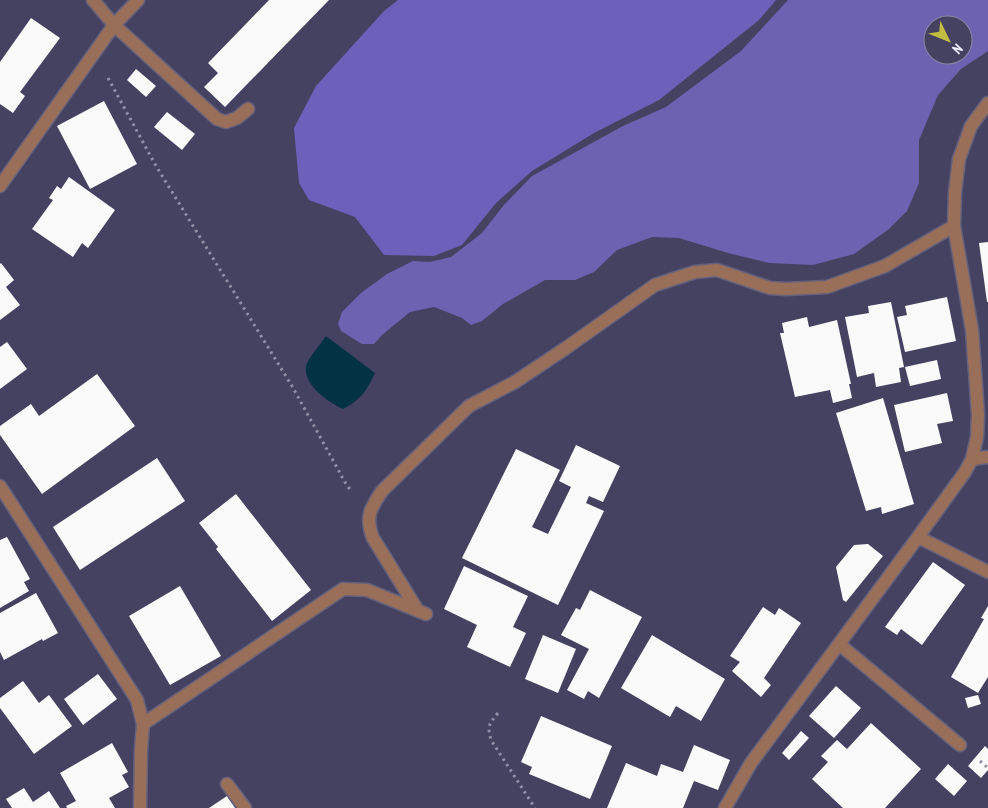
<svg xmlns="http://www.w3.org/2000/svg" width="988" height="808" font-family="'PT Sans Narrow',sans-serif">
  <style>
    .green { fill: #6c62b1; fill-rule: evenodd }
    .forest { fill: #6d60bb }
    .water { fill: #033243 }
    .building { fill: #fafafa }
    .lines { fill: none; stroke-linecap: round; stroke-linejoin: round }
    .minor-casing { stroke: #64617d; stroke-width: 15 }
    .path { stroke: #918fa7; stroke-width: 3; stroke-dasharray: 2.5 4; stroke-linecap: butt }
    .minor { stroke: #996f59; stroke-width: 12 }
  </style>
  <rect width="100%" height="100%" fill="#454261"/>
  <path class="green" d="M 788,0 L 988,0 L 988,51 L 961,69 L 938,95 L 919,140 L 919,183 L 907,211 L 889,229 L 854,254 L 813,265 L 769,263 L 728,253 L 679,238 L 652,237 L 617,250 L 594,272 L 575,280 L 545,280 L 503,304 L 482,321 L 471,325 L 462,318 L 434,307 L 410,312 L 382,335 L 374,344 L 362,344 L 341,331 L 338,324 L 342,312 L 361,293 L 387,274 L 413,261 L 430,262 L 451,257 L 482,233 L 503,206 L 532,176 L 623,126 L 666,107 L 741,51 ZM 933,25 L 963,25 L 963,55 L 933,55 Z"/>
  <polygon class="forest" points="398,0 776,0 759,20 659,100 594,133 532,171 496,203 462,245 434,256 384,255 355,217 309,200 299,183 294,128 316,86 384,11"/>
  <path class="water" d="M 326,336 L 375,373 C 366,391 362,399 343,409 C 328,402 303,385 306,366 C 307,360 322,342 326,336 Z"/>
  <g class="building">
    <polygon points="269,0 329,0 225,107 204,87 218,73 208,63"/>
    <polygon points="31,18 60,38 20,92 25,96 13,113 0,104 0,62"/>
    <polygon points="136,69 156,86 146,97 127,80"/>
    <polygon points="104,101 137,164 90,189 57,126"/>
    <polygon points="167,112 195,134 182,150 154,127"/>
    <polygon points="69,177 115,210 88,248 82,243 73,257 32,229 53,200 49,198 57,186 61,189"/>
    <polygon points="988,242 988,302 987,302 979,243"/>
    <polygon points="1,263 14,280 6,287 20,305 0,320 0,264"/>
    <polygon points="947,297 956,341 905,352 897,317 907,315 905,306"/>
    <polygon points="891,302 904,367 899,368 901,382 876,387 874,373 857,377 845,317 869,313 868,306"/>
    <polygon points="807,317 809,327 837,320 851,384 849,384 852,398 833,403 830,390 795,397 780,333 784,333 782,323"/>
    <polygon points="7,342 27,369 0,389 0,347"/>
    <polygon points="937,360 941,379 910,386 905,367"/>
    <polygon points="97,374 135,426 42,494 0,435 0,426 31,404 39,416"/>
    <polygon points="947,393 953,421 937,424 942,443 905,452 894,405"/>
    <polygon points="883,398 914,504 882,514 881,507 866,511 836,413"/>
    <polygon points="576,445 620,466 603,502 589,496 586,503 604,511 558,605 462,558 516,449 560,470 532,527 548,534 571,487 559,481"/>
    <polygon points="157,458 185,501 80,570 53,527"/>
    <polygon points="236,494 311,590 272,621 216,549 218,547 199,523"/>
    <polygon points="7,537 30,579 24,582 29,591 0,608 0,540"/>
    <polygon points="868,544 883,556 846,602 843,600 836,567 854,545"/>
    <polygon points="933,562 965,585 922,645 901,629 897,635 885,627"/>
    <polygon points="464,566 528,596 513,627 526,633 510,667 467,647 477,625 444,609"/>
    <polygon points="180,586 221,656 170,685 129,616"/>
    <polygon points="590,590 642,617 599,698 588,691 584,699 567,690 589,649 561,635 576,608 580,610"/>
    <polygon points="36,593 58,633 43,641 42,639 4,660 0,652 0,613"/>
    <polygon points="988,606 988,677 978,693 951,677 984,619 981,618"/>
    <polygon points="763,607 775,615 779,608 801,623 764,678 771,685 761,697 732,671 740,662 730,656"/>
    <polygon points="543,635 576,649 558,693 525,679"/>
    <polygon points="652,635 725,679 701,721 676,706 670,717 621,688"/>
    <polygon points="98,674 117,699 83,725 64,699"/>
    <polygon points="23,681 39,703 49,695 72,726 34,754 0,708 0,698"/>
    <polygon points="836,686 861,708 834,738 809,716"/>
    <polygon points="978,695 981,704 968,708 965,698"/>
    <polygon points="541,716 612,746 590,799 529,774 532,767 521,762"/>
    <polygon points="871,723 921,769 885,808 843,808 812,779 828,762 821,756 837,740 847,749"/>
    <polygon points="801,731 809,738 789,760 782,753"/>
    <polygon points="112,743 128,772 122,775 129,787 109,798 115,808 67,808 66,806 76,801 60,773"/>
    <polygon points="694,745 730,760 718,790 694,781 683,808 607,808 626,763 657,776 661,764 683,772"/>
    <polygon points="985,746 988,749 988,770 981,778 968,766"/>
    <polygon points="948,764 967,781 954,796 935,779"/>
    <polygon points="24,788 33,802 49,791 60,808 12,808 6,799"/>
    <polygon points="227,796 235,808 209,808"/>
  </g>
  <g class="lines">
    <defs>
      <g id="minor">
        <polyline points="93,0 114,25 217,119 226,122 237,118 248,109"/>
        <polyline points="0,186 114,25 138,0"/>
        <polyline points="972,459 988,457"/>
        <polyline points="0,486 137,700 143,724 141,750 140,808"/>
        <polyline points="918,537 988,572"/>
        <path d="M 418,611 L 373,538 C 365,517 370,509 382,491 L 469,406 L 515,382 L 566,348 L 655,285 L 695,272 L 717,270 L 770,288 L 786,289 L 827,287 L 885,266 L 954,226"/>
        <polyline points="839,644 960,745"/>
        <polyline points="143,724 343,589 367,590 426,614"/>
        <polyline points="227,784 245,808"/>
        <polyline points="725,808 751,763 918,537 965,472 972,459 977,437 978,414 972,330 954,226 955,192 959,159 971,126 988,103"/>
      </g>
    </defs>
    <use href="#minor" class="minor-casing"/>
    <g class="path">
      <polyline points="108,78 156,166 292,386 346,484 352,492"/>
      <path d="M 498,713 C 489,724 487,726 491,740 L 535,808"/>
      <polyline points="980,761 988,768"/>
    </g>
    <use href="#minor" class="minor"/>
  </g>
  <g transform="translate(948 40) rotate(133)"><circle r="24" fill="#454261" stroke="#8987a0"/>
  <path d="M0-4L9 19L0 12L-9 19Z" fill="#c1bd40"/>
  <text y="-8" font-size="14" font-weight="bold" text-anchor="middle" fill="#efeffe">N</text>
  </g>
</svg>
